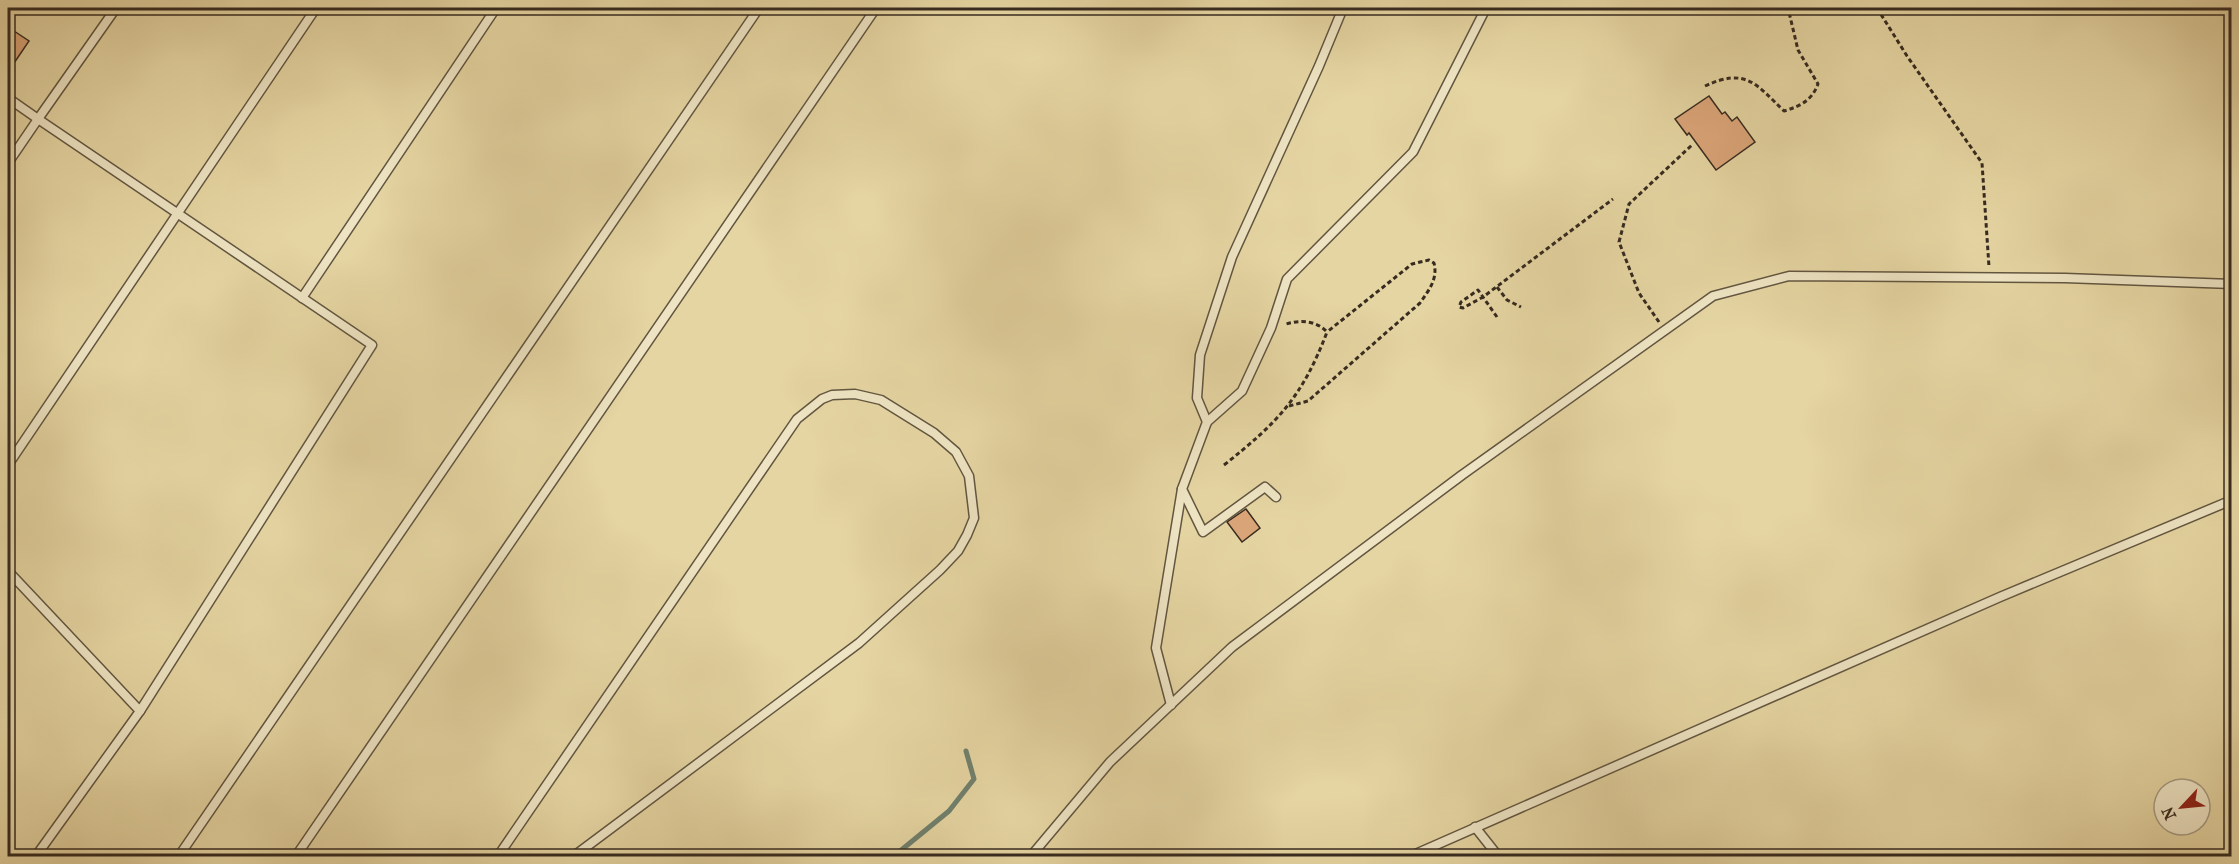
<svg xmlns="http://www.w3.org/2000/svg" width="2239" height="864" font-family="'IM FELL French Canon',serif">
  <style>
    .lines { fill: none; stroke-linecap: round; stroke-linejoin: round }
    .stream { stroke: #70806e; stroke-width: 5 }
    .building { fill: #dba578; stroke: #372b20; stroke-width: 1.5 }
    .lane-casing { stroke: #625640; stroke-width: 11 }
    .path { stroke: #372b20; stroke-width: 3; stroke-dasharray: 4.5 3; stroke-linecap: butt }
    .lane { stroke: #eee4c3; stroke-width: 8 }
  </style>
  <rect width="100%" height="100%" fill="#e5d5a2"/>
  <filter id="stains"><feTurbulence type="fractalNoise" baseFrequency=".00333" numOctaves="4"/><feColorMatrix values="0 0 0 0 .2 0 0 0 0 .09 0 0 0 0 .02 0 0 0 .5 -.17"/></filter>
  <radialGradient id="worn" r=".72"><stop offset=".6" stop-color="#630" stop-opacity="0"/><stop offset="1" stop-color="#630" stop-opacity=".3"/></radialGradient>
  <g class="lines">
    <polyline class="stream" points="894,856 949,811 974,779 966,751"/>
  </g>
  <g class="building">
    <polygon points="8,27 29,41 8,72"/>
    <polygon points="1709,96 1722,114 1725,112 1732,121 1737,117 1755,142 1716,170 1689,133 1687,135 1675,119"/>
    <polygon points="1246,509 1260,528 1242,542 1227,522"/>
  </g>
  <g class="lines">
    <defs>
      <g id="lane">
        <polyline points="8,98 38,119 116,8"/>
        <polyline points="8,163 38,119 372,345 140,711 8,571"/>
        <polyline points="302,298 496,8"/>
        <polyline points="1207,422 1242,391 1271,328 1287,279 1413,152 1486,8"/>
        <polyline points="8,465 316,8"/>
        <polyline points="1276,497 1265,487 1203,532 1182,489 1207,422 1197,398 1200,355 1232,257 1319,66 1343,8"/>
        <polyline points="1171,705 1156,648 1182,489"/>
        <polyline points="1475,827 1498,856"/>
        <polyline points="36,856 140,711"/>
        <polyline points="179,856 759,8"/>
        <polyline points="296,856 876,8"/>
        <polyline points="498,856 797,419 822,399 832,395 855,394 881,400 934,433 956,452 969,476 974,518 967,535 958,551 940,570 859,643 574,856"/>
        <polyline points="1031,856 1110,762 1232,647 1462,475 1713,296 1789,276 2065,278 2232,284"/>
        <polyline points="1411,856 2000,597 2232,500"/>
      </g>
    </defs>
    <use href="#lane" class="lane-casing"/>
    <g class="path">
      <polyline points="1877,8 1907,56 1982,163 1989,267"/>
      <path d="M 1705,86 C 1746,67 1756,84 1784,111 C 1801,106 1812,100 1818,84 L 1798,50 L 1788,8"/>
      <polyline points="1497,287 1507,300 1521,307"/>
      <polyline points="1497,317 1478,290 1461,302 1459,307 1463,308 1483,297 1613,199"/>
      <polyline points="1659,322 1639,293 1619,242 1629,204 1693,144"/>
      <path d="M 1289,406 L 1308,401 L 1420,303 C 1429,290 1438,279 1434,263 L 1429,260 L 1412,264 L 1327,332"/>
      <path d="M 1224,465 C 1277,423 1302,398 1327,332 C 1316,320 1300,320 1286,324"/>
    </g>
    <use href="#lane" class="lane"/>
  </g>
  <rect width="2239" height="864" fill="none" stroke="#e5d5a2" stroke-width="30"/>
  <rect x="9" y="9" width="2221" height="846" fill="none" stroke="#372b20" stroke-width="3"/>
  <rect x="15" y="15" width="2209" height="834" fill="none" stroke="#372b20" stroke-width="1.5"/>
  <g transform="translate(2182 807) rotate(244)"><circle r="28" fill="#eee4c3" stroke="#a59a82" stroke-width="1.5"/>
  <path d="M0-4.5L10 22L0 15L-10 22Z" fill="#8f2418"/>
  <text y="-9" font-size="16" font-weight="bold" text-anchor="middle" fill="#372b20">N</text>
  </g>
  <rect width="100%" height="100%" filter="url(#stains)"/>
  <rect width="100%" height="100%" fill="url(#worn)"/>
</svg>
